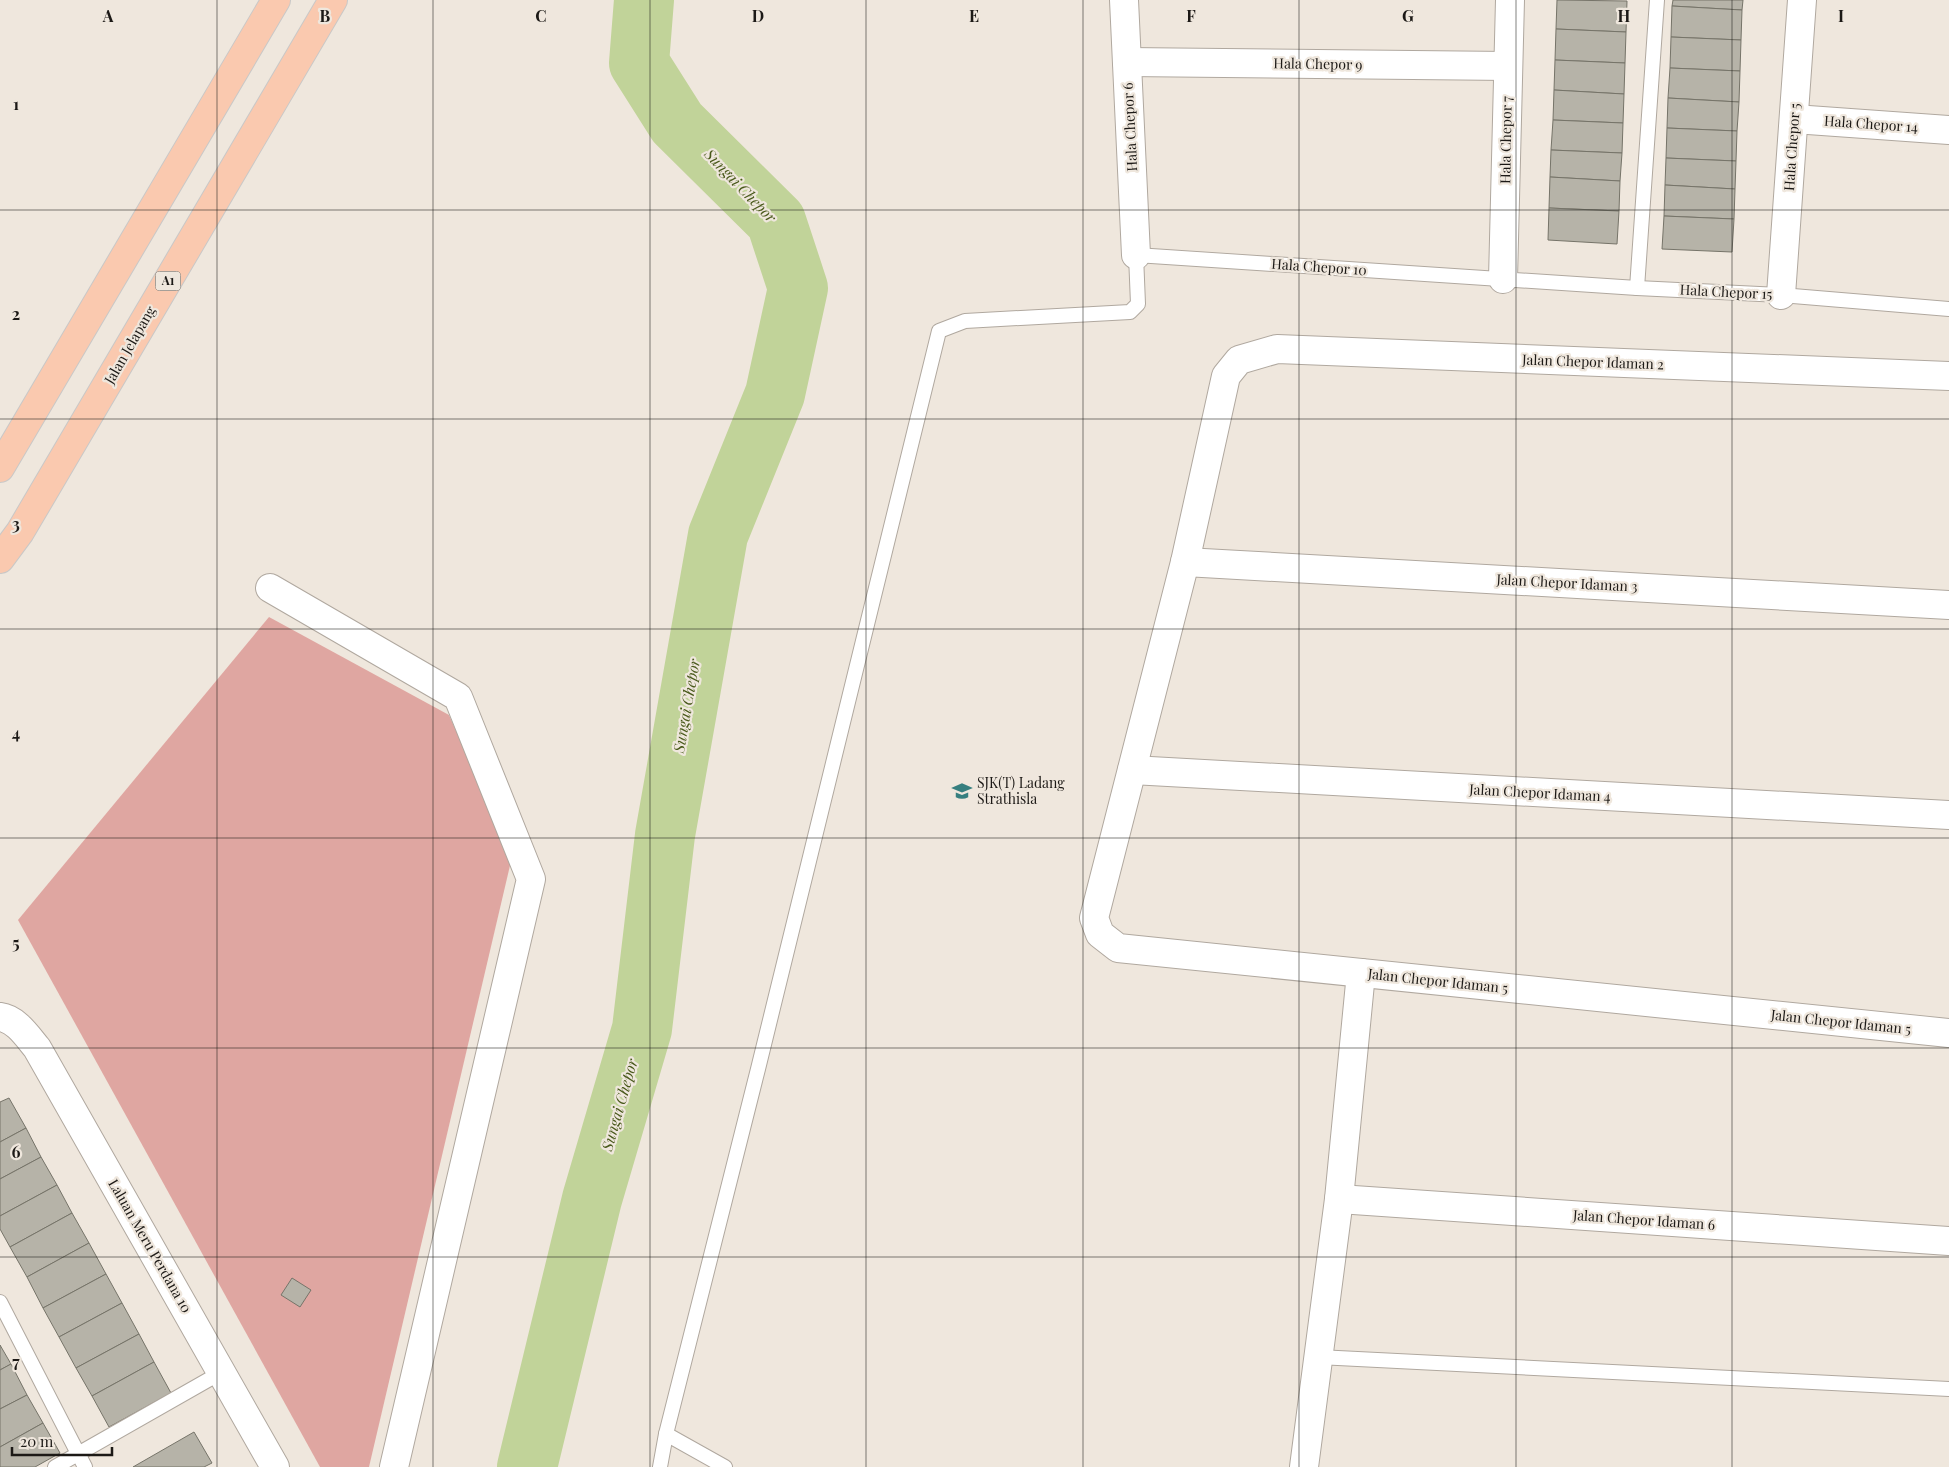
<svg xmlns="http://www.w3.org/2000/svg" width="1949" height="1467" font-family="'Playfair Display',serif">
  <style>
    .green { fill: #dfa6a1 }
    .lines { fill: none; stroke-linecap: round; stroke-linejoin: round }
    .river { stroke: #c1d399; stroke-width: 60 }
    .building { fill: #b6b3a8; stroke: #767469 }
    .lane-casing { stroke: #b0a89f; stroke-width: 16 }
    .street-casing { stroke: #b0a89f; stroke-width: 30 }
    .primary-casing { stroke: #c9c8c7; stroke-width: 30 }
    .lane { stroke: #fff; stroke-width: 14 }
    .street { stroke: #fff; stroke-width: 28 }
    .primary { stroke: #fac9af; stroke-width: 28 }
    .grid { fill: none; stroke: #1c1916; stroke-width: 1; stroke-opacity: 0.55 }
    .labels { text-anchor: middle; stroke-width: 4.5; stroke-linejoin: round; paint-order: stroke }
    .shield { fill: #efe7dd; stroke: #5b5752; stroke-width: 1 }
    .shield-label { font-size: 12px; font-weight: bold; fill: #1c1916 }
    .street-label { font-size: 14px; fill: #1c1916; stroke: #efe7dd }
    .poi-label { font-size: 14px; fill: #1c1916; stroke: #efe7dd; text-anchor: start }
    .water-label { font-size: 15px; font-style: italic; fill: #49591b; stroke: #efe7dd }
    .grid-label { font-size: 16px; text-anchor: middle; font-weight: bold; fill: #1c1916; stroke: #efe7dd; stroke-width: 4.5; stroke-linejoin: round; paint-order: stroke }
  </style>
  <rect width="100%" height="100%" fill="#efe7dd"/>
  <polygon class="green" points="269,617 449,715 512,857 369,1467 320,1467 18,920"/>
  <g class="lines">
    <polyline class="river" points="527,1467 592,1199 642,1029 665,835 718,535 775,394 798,288 776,221 677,123 639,63 644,0"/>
  </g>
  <g class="building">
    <polygon points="1557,0 1627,1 1626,32 1556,29"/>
    <polygon points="1673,0 1743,0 1742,10 1672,6"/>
    <polygon points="1672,6 1742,10 1741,40 1671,37"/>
    <polygon points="1556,29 1626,32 1625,63 1555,60"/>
    <polygon points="1671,37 1741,40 1740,71 1670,68"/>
    <polygon points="1555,60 1625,63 1624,94 1554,90"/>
    <polygon points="1670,68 1740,71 1739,102 1668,98"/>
    <polygon points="1554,90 1624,94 1623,123 1553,120"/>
    <polygon points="1668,98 1739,102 1737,131 1667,128"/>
    <polygon points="1553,120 1623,123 1622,153 1551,150"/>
    <polygon points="1667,128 1737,131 1736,161 1666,158"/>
    <polygon points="1551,150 1622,153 1620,181 1550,177"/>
    <polygon points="1666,158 1736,161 1735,189 1665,185"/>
    <polygon points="1550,177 1620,181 1619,211 1549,208"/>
    <polygon points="1665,185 1735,189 1734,219 1664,216"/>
    <polygon points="1549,208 1619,211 1617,244 1548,240"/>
    <polygon points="1664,216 1734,219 1732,252 1662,249"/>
    <polygon points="9,1098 26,1128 0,1142 0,1102"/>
    <polygon points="26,1128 41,1157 0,1179 0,1142"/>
    <polygon points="41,1157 57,1185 0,1216 0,1179"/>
    <polygon points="57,1185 72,1213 10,1247 0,1229 0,1216"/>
    <polygon points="72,1213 89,1243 27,1277 10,1247"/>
    <polygon points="89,1243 106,1274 43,1308 27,1277"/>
    <polygon points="106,1274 122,1303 59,1337 43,1308"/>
    <polygon points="292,1278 311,1290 300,1307 281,1295"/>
    <polygon points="122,1303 139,1334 76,1368 59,1337"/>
    <polygon points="139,1334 154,1362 92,1396 76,1368"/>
    <polygon points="0,1345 11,1364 0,1370"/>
    <polygon points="154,1362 171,1393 109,1427 92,1396"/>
    <polygon points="11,1364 27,1395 0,1409 0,1370"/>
    <polygon points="27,1395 43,1423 0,1447 0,1409"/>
    <polygon points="43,1423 60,1453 35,1467 0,1467 0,1447"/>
    <polygon points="194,1432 212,1463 204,1467 133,1467"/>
  </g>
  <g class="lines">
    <defs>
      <g id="lane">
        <polyline points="1637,288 1657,0"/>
        <polyline points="0,1302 85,1467"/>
        <polyline points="1318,1357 1949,1389"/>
        <polyline points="666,1434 725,1467"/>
        <polyline points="55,1467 222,1372"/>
        <polyline points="660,1467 666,1434 758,1069 939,331 965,321 1130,312 1138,304 1136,255 1637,288 1781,295 1949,309"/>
      </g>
      <g id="street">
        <polyline points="1124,0 1136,255"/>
        <polyline points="1127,62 1508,66"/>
        <polyline points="1794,119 1949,130"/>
        <polyline points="1503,279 1510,0"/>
        <polyline points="1781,295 1802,0"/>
        <polyline points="1949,376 1277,349 1239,360 1226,376 1185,562 1094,918 1100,934 1118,948 1949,1033"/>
        <polyline points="1185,562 1949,605"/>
        <polyline points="270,588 458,697 531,879 394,1467"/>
        <polyline points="1132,770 1949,815"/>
        <path d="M 0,1017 C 16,1019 27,1036 37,1048 L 275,1467"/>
        <polyline points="1339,1199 1949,1241"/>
        <polyline points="1304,1467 1339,1199 1361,973"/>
      </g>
      <g id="primary">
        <polyline points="0,468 276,0"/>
        <polyline points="0,559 20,532 333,0"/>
      </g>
    </defs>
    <use href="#lane" class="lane-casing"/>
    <use href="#street" class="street-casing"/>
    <use href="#primary" class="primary-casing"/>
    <use href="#lane" class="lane"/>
    <use href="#street" class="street"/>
    <use href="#primary" class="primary"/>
  </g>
  <path class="grid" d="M 217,0 L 217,1467M 433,0 L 433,1467M 650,0 L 650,1467M 866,0 L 866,1467M 1083,0 L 1083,1467M 1299,0 L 1299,1467M 1516,0 L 1516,1467M 1732,0 L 1732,1467M 0,210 L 1949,210M 0,419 L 1949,419M 0,629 L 1949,629M 0,838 L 1949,838M 0,1048 L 1949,1048M 0,1257 L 1949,1257"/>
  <defs>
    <symbol id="school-bare" viewBox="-9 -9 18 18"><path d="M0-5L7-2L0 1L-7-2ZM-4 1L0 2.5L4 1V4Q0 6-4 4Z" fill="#367f7f" stroke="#efe7dd" stroke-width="2.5" paint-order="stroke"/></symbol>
  </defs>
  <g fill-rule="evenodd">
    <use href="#school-bare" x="948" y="777" width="28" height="28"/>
  </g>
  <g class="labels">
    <rect class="shield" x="155.5" y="271.5" width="25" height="19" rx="4"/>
    <g class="shield-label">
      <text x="168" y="285">A1</text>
    </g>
    <g class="street-label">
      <text transform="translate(1318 64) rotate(1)" y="5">Hala Chepor 9</text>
      <text transform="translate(1871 124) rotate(4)" y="5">Hala Chepor 14</text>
      <text transform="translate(1130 127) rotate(-93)" y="5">Hala Chepor 6</text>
      <text transform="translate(1506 140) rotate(-89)" y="5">Hala Chepor 7</text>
      <text transform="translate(1792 147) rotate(-86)" y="5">Hala Chepor 5</text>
      <text transform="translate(1319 267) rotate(4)" y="5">Hala Chepor 10</text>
      <text transform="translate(1726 292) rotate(3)" y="5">Hala Chepor 15</text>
      <text transform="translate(130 345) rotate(-60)" y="5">Jalan Jelapang</text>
      <text transform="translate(1593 362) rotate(2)" y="5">Jalan Chepor Idaman 2</text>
      <text transform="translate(1567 583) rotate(3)" y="5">Jalan Chepor Idaman 3</text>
      <text transform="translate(1540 793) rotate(3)" y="5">Jalan Chepor Idaman 4</text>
      <text transform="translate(1438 981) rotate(6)" y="5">Jalan Chepor Idaman 5</text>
      <text transform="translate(1841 1022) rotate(6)" y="5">Jalan Chepor Idaman 5</text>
      <text transform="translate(1644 1220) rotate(4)" y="5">Jalan Chepor Idaman 6</text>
      <text transform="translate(150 1246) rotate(60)" y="5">Laluan Meru Perdana 10</text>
    </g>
    <g class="poi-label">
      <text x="977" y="788">SJK(T) Ladang<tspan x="977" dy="16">Strathisla</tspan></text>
    </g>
    <g class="water-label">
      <text transform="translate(740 186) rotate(46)" y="5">Sungai Chepor</text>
      <text transform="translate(687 706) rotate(-80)" y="5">Sungai Chepor</text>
      <text transform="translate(620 1105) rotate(-74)" y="5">Sungai Chepor</text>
    </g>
  </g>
  <g class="grid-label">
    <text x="108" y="22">A</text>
    <text x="325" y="22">B</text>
    <text x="541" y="22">C</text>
    <text x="758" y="22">D</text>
    <text x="974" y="22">E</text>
    <text x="1191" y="22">F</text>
    <text x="1408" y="22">G</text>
    <text x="1624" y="22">H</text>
    <text x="1841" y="22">I</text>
    <text x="16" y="110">1</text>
    <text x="16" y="320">2</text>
    <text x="16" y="530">3</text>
    <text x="16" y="739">4</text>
    <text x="16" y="949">5</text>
    <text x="16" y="1158">6</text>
    <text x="16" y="1368">7</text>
  </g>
  <path d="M12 1447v8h100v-8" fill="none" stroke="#1c1916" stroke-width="2.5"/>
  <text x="20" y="1447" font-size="15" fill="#1c1916" stroke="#efe7dd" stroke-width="4" paint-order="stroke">20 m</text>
</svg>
